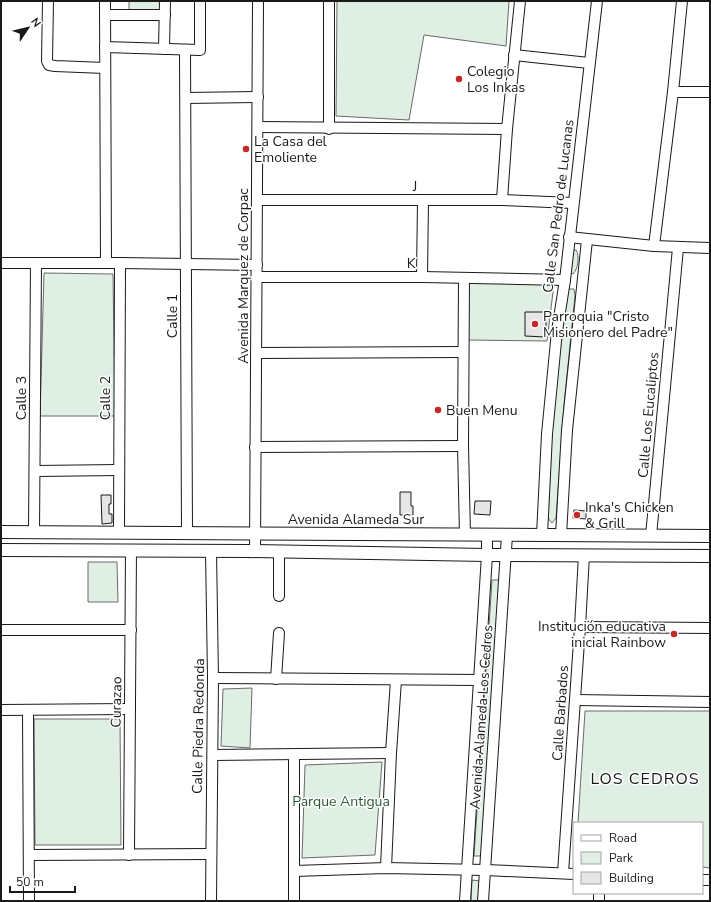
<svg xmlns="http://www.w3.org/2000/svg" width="711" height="902" font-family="'Nunito Sans',sans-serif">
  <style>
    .green { fill: #e0efe3; stroke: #6a6a6a }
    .building { fill: #e6e6e6; stroke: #1a1a1a }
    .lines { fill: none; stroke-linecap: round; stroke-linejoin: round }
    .minor-casing { stroke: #1a1a1a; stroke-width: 12 }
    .major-casing { stroke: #1a1a1a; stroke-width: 14 }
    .minor { stroke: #fff; stroke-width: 10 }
    .major { stroke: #fff; stroke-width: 12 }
    .poi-dot { fill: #c62828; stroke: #fff; stroke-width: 1.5 }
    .labels { text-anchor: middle; stroke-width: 3; stroke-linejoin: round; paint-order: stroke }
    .poi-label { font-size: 14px; fill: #1a1a1a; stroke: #fff; text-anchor: start }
    .street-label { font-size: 14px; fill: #1a1a1a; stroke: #fff }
    .park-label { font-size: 14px; fill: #2b5a34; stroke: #fff }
    .quarter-label { font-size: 16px; letter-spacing: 1px; fill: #1a1a1a; stroke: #fff }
  </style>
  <rect width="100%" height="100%" fill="#fff"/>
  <g class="green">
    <rect x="129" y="1" width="36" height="14"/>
    <polygon points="337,1 509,1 506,46 424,35 409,120 336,116"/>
    <path d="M 572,250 L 576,250 C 580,256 578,269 573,274 L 569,272 Z"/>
    <polygon points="44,273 113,274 115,416 40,416"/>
    <polygon points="468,283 554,284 547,341 467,340"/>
    <polygon points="568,289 574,289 575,296 564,405 556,518 552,523 551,522 548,518 553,408 564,297"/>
    <polygon points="88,562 117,562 118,602 88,602"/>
    <polygon points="492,580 501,580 483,856 474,856"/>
    <polygon points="252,688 250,748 221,746 223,689"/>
    <polygon points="585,711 710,711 710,868 702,867 702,823 578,823"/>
    <polygon points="34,719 120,719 121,845 35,845"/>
    <polygon points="382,762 375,855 302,858 305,765"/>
    <polygon points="472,880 480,881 479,901 471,901"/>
  </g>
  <g class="building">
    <polygon points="525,312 546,312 546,337 525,336"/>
    <polygon points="400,492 411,492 411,506 413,506 413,515 400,515"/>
    <polygon points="101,495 111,495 111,504 109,504 109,514 112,514 112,523 102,524"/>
    <polygon points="475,501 491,501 490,515 474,514"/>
    <polygon points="574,510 586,511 586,519 573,518"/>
  </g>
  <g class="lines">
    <defs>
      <g id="minor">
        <polyline points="48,1 47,61 49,65 55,66 105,68"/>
        <polyline points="105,1 106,263"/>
        <polyline points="105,15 165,15"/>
        <polyline points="105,47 200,50 200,1"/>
        <polyline points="164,49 165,1"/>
        <polyline points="185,50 187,533"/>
        <polyline points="514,55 589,63"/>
        <polyline points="673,92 710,92"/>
        <polyline points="186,98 258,97"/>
        <polyline points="258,127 507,129"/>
        <polyline points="329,129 329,1"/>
        <polyline points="257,200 502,200 573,203"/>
        <polyline points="502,200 507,129 520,1"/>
        <polyline points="569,237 654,246 710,248"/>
        <polyline points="654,246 673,92 682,1"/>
        <polyline points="1,263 120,263 257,265"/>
        <polyline points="257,277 422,277 565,280"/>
        <polyline points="422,277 423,200"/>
        <polyline points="464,278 463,446 465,535"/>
        <polyline points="256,353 463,352"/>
        <polyline points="255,447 463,446"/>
        <polyline points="35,471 119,470"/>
        <polyline points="34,532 36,263"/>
        <polyline points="119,533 120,263"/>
        <polyline points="542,535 547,434 557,331 565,280 597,1"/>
        <polyline points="561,535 567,430 587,240"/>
        <polyline points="651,536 678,248"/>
        <polyline points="255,552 258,1"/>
        <polyline points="279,596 279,552"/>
        <polyline points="580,627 710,628"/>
        <polyline points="1,630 131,630"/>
        <polyline points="213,678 479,680"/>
        <polyline points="276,679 279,633"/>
        <polyline points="575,700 710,702"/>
        <polyline points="1,710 130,709"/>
        <polyline points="28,710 29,901"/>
        <polyline points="213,755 391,753"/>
        <polyline points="294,755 294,901"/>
        <polyline points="29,855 210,854"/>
        <polyline points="129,855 131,550"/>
        <polyline points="386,868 391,753 396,680"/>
        <polyline points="294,871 386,868 485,870 574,874"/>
        <polyline points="563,873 580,627 584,555"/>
        <polyline points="702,880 710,880"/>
        <polyline points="211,901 213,678 211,551"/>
        <polyline points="465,901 487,555 487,535"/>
        <polyline points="483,901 507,535"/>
        <polyline points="599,901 599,893"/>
      </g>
      <g id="major">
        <polyline points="1,532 710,536"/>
        <polyline points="1,550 248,551 487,555 710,556"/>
      </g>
    </defs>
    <use href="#minor" class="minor-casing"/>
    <use href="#major" class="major-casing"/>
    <use href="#minor" class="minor"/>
    <use href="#major" class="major"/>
  </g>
  <g class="poi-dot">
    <circle cx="459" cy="79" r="4"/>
    <circle cx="246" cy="149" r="4"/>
    <circle cx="535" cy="324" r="4"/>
    <circle cx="438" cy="410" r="4"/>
    <circle cx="577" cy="515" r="4"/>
    <circle cx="674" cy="634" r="4"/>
  </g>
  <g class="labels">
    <g class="poi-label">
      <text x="467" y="76">Colegio<tspan x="467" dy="16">Los Inkas</tspan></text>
      <text x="254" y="146">La Casa del<tspan x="254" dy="16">Emoliente</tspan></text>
      <text x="543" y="321">Parroquia "Cristo<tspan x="543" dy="16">Misionero del Padre"</tspan></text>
      <text x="446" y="415">Buen Menu</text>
      <text x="585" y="512">Inka's Chicken<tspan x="585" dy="16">&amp; Grill</tspan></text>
      <text x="666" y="631" text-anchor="end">Institución educativa<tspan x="666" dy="16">inicial Rainbow</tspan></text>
    </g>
    <g class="street-label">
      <text x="415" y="191">J</text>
      <text transform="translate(558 206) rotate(-83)" y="5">Calle San Pedro de Lucanas</text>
      <text x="411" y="268">K</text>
      <text transform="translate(243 276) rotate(-90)" y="5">Avenida Marquez de Corpac</text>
      <text transform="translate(172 316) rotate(-90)" y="5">Calle 1</text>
      <text transform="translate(21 398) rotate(-90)" y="5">Calle 3</text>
      <text transform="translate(105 398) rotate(-90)" y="5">Calle 2</text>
      <text transform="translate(648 415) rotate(-85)" y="5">Calle Los Eucaliptos</text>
      <text x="356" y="524">Avenida Alameda Sur</text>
      <text transform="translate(116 702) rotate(-89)" y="5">Curazao</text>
      <text transform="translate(560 713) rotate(-86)" y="5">Calle Barbados</text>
      <text transform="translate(481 717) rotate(-86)" y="5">Avenida Alameda Los Cedros</text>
      <text transform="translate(198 726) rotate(-89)" y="5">Calle Piedra Redonda</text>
    </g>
    <g class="park-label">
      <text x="341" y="806">Parque Antigua</text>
    </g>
    <g class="quarter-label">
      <text x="645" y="784">LOS CEDROS</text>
    </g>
  </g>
  <rect width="711" height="902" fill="none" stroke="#1a1a1a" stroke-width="4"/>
  <rect x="573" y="822" width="130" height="72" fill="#ffffff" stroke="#a3a3a3"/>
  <rect x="581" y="835" width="20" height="6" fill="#ffffff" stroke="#a3a3a3"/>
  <text x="609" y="842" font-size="12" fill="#1a1a1a">Road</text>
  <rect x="581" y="852" width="20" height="12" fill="#e0efe3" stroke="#a3a3a3"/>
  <text x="609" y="862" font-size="12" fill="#1a1a1a">Park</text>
  <rect x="581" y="872" width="20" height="12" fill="#e6e6e6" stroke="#a3a3a3"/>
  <text x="609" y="882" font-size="12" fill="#1a1a1a">Building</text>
  <g transform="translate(28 28) rotate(55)" stroke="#ffffff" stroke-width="3" paint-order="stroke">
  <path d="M0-3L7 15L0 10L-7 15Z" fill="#1a1a1a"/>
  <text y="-6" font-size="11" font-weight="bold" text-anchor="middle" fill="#1a1a1a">N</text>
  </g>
  <path d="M10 886v6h65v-6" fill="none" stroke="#1a1a1a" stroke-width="2"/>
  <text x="16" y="886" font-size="12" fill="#1a1a1a" stroke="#ffffff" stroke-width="3" paint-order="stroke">50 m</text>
</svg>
